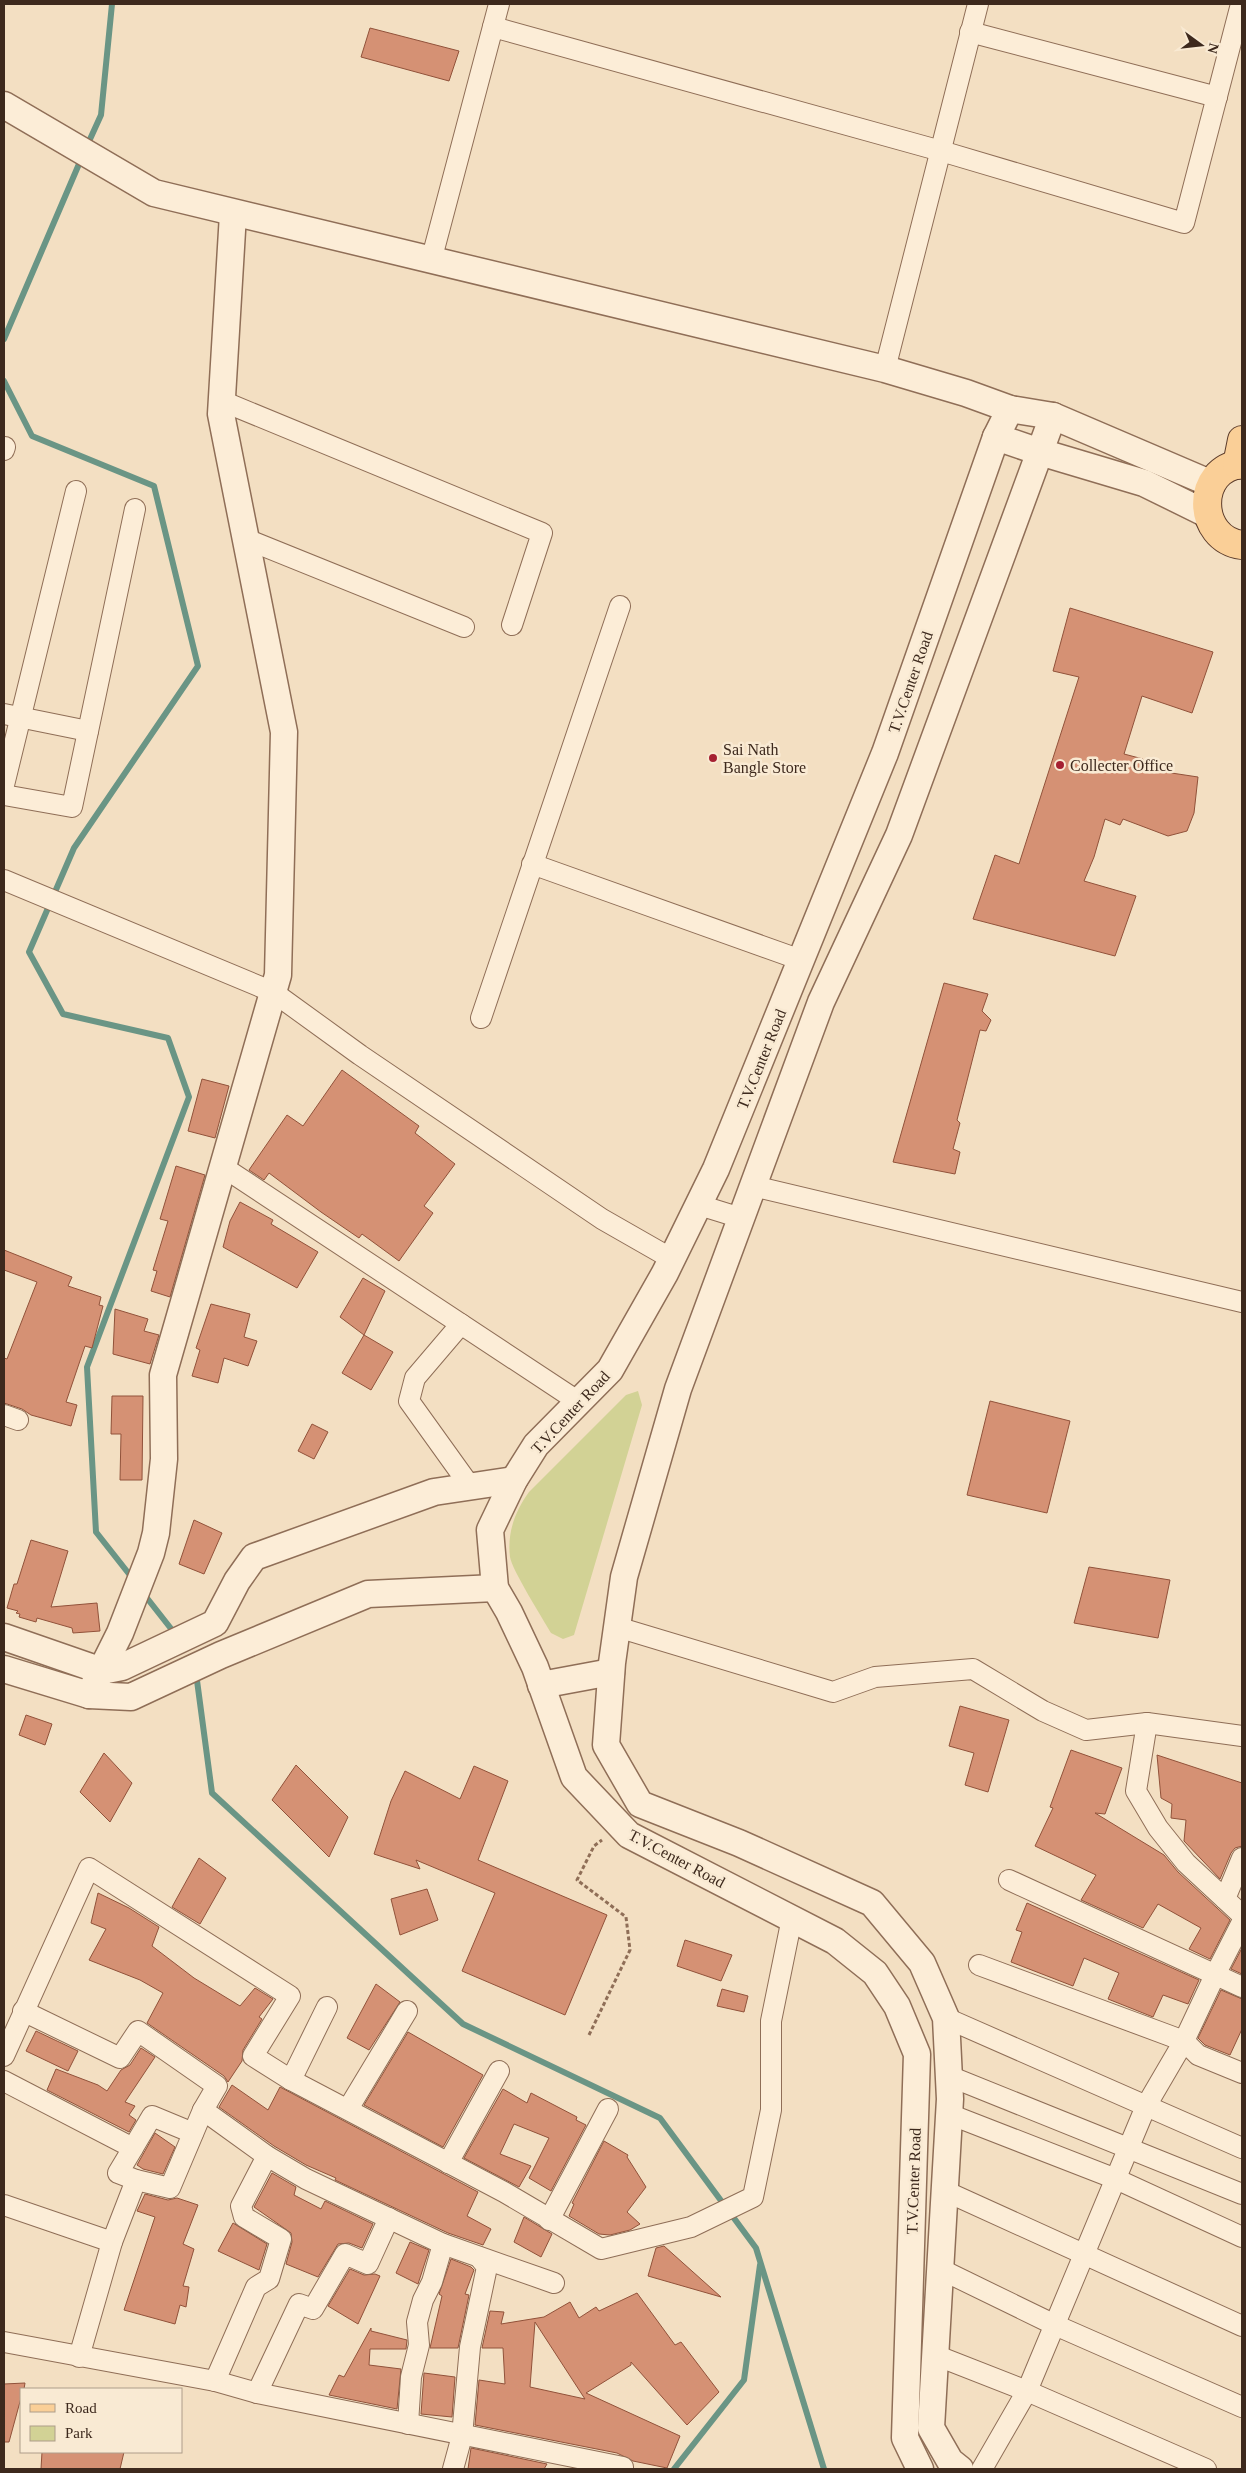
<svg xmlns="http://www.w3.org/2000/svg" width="1246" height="2473" font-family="'Times New Roman',serif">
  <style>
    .green { fill: #d2d295 }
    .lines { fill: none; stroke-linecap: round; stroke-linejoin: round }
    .stream { stroke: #6a9585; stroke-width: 6 }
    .building { fill: #d59174; stroke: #91523a; fill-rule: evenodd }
    .minor-casing { stroke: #8f6e57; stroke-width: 22 }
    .tertiary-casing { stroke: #8f6e57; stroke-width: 29 }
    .primary-casing { stroke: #5d3d2c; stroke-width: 30 }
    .path { stroke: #8f6e57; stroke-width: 3; stroke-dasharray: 4 2.5; stroke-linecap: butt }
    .minor { stroke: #fcedd7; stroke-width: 20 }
    .tertiary { stroke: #fcedd7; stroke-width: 26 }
    .primary { stroke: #facf97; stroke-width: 28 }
    .poi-dot { fill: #a52031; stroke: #f9ead3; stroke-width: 2 }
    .labels { text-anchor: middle; stroke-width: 5; stroke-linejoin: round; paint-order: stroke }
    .street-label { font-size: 16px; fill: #3d291d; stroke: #f9ead3 }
    .poi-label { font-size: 16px; fill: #3d291d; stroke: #f9ead3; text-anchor: start }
  </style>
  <rect width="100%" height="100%" fill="#f3dfc2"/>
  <path class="green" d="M 638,1391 L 642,1405 L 574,1635 L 563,1639 L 551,1633 C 543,1619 512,1570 510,1557 C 507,1533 515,1511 529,1492 L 626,1395 Z"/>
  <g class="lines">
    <g class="stream">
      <polyline points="86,148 101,115 112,4"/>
      <polyline points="4,339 82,157"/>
      <polyline points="4,381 32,436 154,486 198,666 74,848 29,952 63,1014 168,1038 189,1097 87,1367 96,1532 133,1579"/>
      <polyline points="143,1593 176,1635"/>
      <polyline points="196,1673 212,1793 463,2024 660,2118 756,2248 824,2469"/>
      <polyline points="674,2469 744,2380 760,2265"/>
    </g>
  </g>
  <g class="building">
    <polygon points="370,28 459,51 449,81 361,57"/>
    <polygon points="1070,608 1213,652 1192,713 1142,696 1124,754 1143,759 1145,769 1198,777 1194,813 1187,831 1168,836 1123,819 1120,825 1105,819 1094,857 1084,881 1136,896 1115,956 973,919 995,855 1019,864 1079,677 1053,671"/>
    <polygon points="944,983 988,994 982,1011 991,1020 986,1031 980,1030 957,1120 960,1123 953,1149 960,1152 955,1174 893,1162"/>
    <polygon points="342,1070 419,1126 415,1133 455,1164 424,1206 433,1213 399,1261 362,1234 359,1238 321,1212 269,1173 264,1180 249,1170 287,1115 303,1126"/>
    <polygon points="202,1079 229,1086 215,1138 188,1131"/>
    <polygon points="176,1166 205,1175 170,1297 151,1291 157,1271 153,1270 168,1221 160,1219"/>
    <polygon points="240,1202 273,1220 271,1224 318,1252 297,1288 223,1247 230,1221"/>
    <polygon points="4,1250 72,1277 68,1286 101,1297 99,1305 103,1306 92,1348 85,1346 66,1402 77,1405 71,1426 31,1415 22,1409 4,1403 4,1358 7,1359 37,1282 4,1270"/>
    <polygon points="363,1278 385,1291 364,1335 340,1317"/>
    <polygon points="211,1304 250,1314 244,1337 257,1341 248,1366 224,1358 218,1383 192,1376 200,1350 196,1348"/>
    <polygon points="115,1309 148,1319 144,1331 159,1335 150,1364 113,1354"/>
    <polygon points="364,1335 393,1352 371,1390 342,1373"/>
    <polygon points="112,1396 143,1396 142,1480 120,1480 121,1434 111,1434"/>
    <polygon points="990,1401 1070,1421 1047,1513 967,1495"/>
    <polygon points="312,1424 328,1432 314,1459 298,1451"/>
    <polygon points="194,1520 222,1533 204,1574 179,1564"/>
    <polygon points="31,1540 68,1551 51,1607 97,1603 100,1631 73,1633 72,1628 37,1618 36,1622 19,1617 20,1614 16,1613 18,1611 7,1608 14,1584 17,1584"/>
    <polygon points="1089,1567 1170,1580 1158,1638 1074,1623"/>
    <polygon points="960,1706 1009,1720 988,1792 965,1785 974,1753 949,1746"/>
    <polygon points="26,1715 52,1724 45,1745 19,1735"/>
    <polygon points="1071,1750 1122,1768 1105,1814 1095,1813 1164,1855 1178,1872 1230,1920 1210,1959 1189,1949 1201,1928 1158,1904 1143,1928 1081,1900 1096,1875 1035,1846 1053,1808 1050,1807"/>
    <polygon points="104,1753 132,1783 110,1822 80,1792"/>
    <polygon points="1157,1755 1242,1783 1242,1846 1235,1848 1231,1853 1220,1879 1184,1841 1186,1820 1171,1818 1172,1804 1161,1798"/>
    <polygon points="296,1765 348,1817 329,1857 272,1800"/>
    <polygon points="474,1766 508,1781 478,1860 607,1915 565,2015 462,1971 495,1893 416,1860 420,1869 374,1854 391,1801 405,1771 460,1799"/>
    <polygon points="199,1858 226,1878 200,1924 172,1907"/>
    <polygon points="427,1889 438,1920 400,1935 391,1899"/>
    <polygon points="98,1893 129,1908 159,1927 152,1946 194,1978 240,2006 255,1988 273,1999 259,2017 262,2019 243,2050 242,2061 228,2082 224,2076 147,2023 163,1993 140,1980 89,1960 106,1929 91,1923"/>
    <polygon points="1027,1903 1199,1980 1188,2004 1163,1995 1153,2017 1108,1999 1119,1973 1084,1958 1073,1986 1011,1962 1022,1932 1016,1930"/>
    <polygon points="685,1940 732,1955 721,1981 677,1966"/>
    <polygon points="1242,1948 1242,1974 1231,1969"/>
    <polygon points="376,1984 400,2002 369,2050 347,2038"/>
    <polygon points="722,1989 748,1996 744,2012 717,2006"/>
    <polygon points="1221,1990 1242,1999 1242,2029 1230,2055 1205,2045 1198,2038"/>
    <polygon points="36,2031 78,2051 68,2071 26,2051"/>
    <polygon points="408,2032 483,2075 443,2147 364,2105"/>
    <polygon points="141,2048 155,2057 125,2102 135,2106 129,2115 136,2120 129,2132 47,2090 56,2069 98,2085 107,2091 121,2070 130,2065"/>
    <polygon points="232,2085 268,2110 280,2087 478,2192 467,2216 491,2229 483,2245 448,2233 335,2180 336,2178 306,2165 274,2146 219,2107"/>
    <polygon points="503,2089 527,2103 531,2093 577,2117 576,2120 586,2125 551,2191 529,2178 549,2138 514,2124 500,2154 531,2166 519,2187 464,2158"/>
    <polygon points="155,2133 175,2147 163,2174 143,2169 137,2165"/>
    <polygon points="604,2141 628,2155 627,2157 646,2187 627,2212 640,2224 630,2230 610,2235 599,2234 569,2216 574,2204 572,2203"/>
    <polygon points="272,2173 296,2187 294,2195 321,2209 325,2201 373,2224 362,2248 349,2243 338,2244 318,2277 286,2264 292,2242 291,2233 254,2207"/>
    <polygon points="145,2194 168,2200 177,2198 198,2205 183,2244 194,2249 183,2286 189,2287 186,2307 180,2305 175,2324 124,2310 155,2217 137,2211"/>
    <polygon points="524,2217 552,2234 541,2257 514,2242"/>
    <polygon points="233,2223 267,2244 259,2270 218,2251"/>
    <polygon points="410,2242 429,2250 418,2284 396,2273"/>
    <polygon points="664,2246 721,2297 648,2276 656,2248"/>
    <polygon points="451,2259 471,2267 474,2270 465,2294 469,2295 458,2348 430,2348 442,2296 439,2294"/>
    <polygon points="350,2269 364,2275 375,2274 380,2276 358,2324 328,2306"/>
    <path d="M 637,2293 L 675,2345 L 681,2342 L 719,2392 L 687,2425 L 631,2362 L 631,2365 L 586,2393 L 680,2436 L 667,2468 L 633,2461 L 617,2453 L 475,2425 L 479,2380 L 505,2384 L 503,2348 L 482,2348 L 490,2311 L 504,2312 L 501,2324 L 544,2317 L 570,2302 L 579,2318 L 596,2307 L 599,2311 ZM 535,2322 L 583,2396 L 585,2399 L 530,2387 Z"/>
    <polygon points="371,2328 371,2331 407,2340 406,2349 370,2349 369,2365 401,2369 397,2409 329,2395 339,2375 344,2377"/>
    <polygon points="424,2373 455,2377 452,2417 421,2414"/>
    <polygon points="25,2383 24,2389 21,2389 21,2398 9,2442 4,2442 4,2384"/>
    <polygon points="471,2448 547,2464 544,2469 468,2469"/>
    <polygon points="42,2452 124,2452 120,2469 41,2469"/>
  </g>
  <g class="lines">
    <defs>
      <g id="minor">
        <polyline points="493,27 941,151 1184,223 1241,4"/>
        <polyline points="970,32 1217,97"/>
        <polyline points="431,261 499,4"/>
        <polyline points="885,369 978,4"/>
        <polyline points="222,401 542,533 512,625"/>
        <polyline points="4,450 5,447"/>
        <polyline points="246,539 464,627"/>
        <polyline points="4,714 88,731"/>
        <polyline points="4,785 76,491"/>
        <polyline points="4,795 72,807 135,509"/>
        <polyline points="532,864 801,960"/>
        <polyline points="4,880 273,992 360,1055 602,1219 672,1259"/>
        <polyline points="481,1018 620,606"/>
        <polyline points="223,1167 579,1402"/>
        <polyline points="753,1186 1242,1302"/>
        <polyline points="699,1205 741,1218"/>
        <polyline points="461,1324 415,1378 409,1401 470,1486"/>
        <polyline points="4,1415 18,1420"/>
        <polyline points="617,1627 833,1692 875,1677 973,1669 1043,1711 1086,1730 1147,1723 1242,1736"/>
        <polyline points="1147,1723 1136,1791 1158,1828 1186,1863 1242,1915"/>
        <polyline points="1009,1880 1242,1987"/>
        <polyline points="1225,1899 1242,1858"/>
        <polyline points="979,1965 1184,2041 1198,2055 1242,2073"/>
        <polyline points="946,2018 1242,2148"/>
        <polyline points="4,2056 89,1868 290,1996 253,2056 291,2080 504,2192 601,2249 691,2227 753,2197 771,2110 771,2021 792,1918"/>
        <polyline points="949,2076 1242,2194"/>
        <polyline points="291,2080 327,2007"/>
        <polyline points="4,2081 133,2148 118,2173 136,2180 170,2188 203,2110 217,2086 138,2031 120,2058 23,2011"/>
        <polyline points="348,2109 407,2011"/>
        <polyline points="203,2110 267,2156 306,2179 443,2244 554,2283"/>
        <polyline points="949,2114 1116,2179 1242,2237"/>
        <polyline points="133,2148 152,2116 193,2133"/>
        <polyline points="448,2163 499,2071"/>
        <polyline points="945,2191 1242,2326"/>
        <polyline points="4,2205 112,2242"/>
        <polyline points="549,2220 608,2109"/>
        <polyline points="940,2269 1055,2325 1242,2407"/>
        <polyline points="4,2342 215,2381 257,2393 623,2467"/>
        <polyline points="935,2355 1027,2391 1206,2469"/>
        <polyline points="79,2357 112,2242 136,2180"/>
        <polyline points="215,2381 256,2287 269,2279 281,2239 244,2217 241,2206 267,2156"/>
        <polyline points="257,2393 299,2304 313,2309 345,2254 368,2264 389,2218"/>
        <polyline points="408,2424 411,2377 419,2345 417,2322 423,2300 432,2282 443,2244"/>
        <polyline points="453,2469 462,2436 470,2347 487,2267 479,2257"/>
        <polyline points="982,2469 1027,2391 1146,2106 1184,2041 1215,1975 1242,1922"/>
      </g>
      <g id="tertiary">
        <polyline points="4,105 154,193 885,369 966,393 1010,409 1053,416 1212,484"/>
        <polyline points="996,437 1040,452 1144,483 1207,514"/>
        <polyline points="4,1637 102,1671 122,1667 215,1623 237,1581 254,1557 434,1492 514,1480"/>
        <polyline points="4,1669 89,1695 131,1697 221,1655 368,1594 495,1588"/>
        <polyline points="541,1685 611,1672"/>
        <polyline points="89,1695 120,1633 151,1553 156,1533 164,1459 163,1375 278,975 284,732 221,414 233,214"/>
        <polyline points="920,2469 905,2438 917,2054 897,2006 875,1973 835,1941 629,1835 574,1777 535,1667 509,1612 495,1588 490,1530 514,1480 536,1445 610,1370 665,1273 716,1169 885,753 996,437 1010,409"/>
        <polyline points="960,2469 950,2461 931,2428 950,2099 946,2018 922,1963 872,1903 739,1843 640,1804 606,1745 612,1663 624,1577 678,1389 821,1002 899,835 1053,416"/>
      </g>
      <g id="primary">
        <path d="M 1242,464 C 1195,468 1196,539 1242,545"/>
        <polyline points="1237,465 1242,440"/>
      </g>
    </defs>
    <use href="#minor" class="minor-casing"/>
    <use href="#tertiary" class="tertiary-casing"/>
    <use href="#primary" class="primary-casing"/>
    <polyline class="path" points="589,2035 630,1950 626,1917 577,1880 594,1846 602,1840"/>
    <use href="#minor" class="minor"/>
    <use href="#tertiary" class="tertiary"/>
    <use href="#primary" class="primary"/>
  </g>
  <g class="poi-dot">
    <circle cx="713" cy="758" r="5"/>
    <circle cx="1060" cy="765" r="5"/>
  </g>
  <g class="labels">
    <g class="street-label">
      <text transform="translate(910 682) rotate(-71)" y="6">T.V.Center Road</text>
      <text transform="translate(761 1059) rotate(-68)" y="6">T.V.Center Road</text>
      <text transform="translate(570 1412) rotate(-47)" y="6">T.V.Center Road</text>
      <text transform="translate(677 1858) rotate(28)" y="6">T.V.Center Road</text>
      <text transform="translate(913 2181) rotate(-88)" y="6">T.V.Center Road</text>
    </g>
    <g class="poi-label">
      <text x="723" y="755">Sai Nath<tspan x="723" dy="18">Bangle Store</tspan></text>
      <text x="1070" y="771">Collecter Office</text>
    </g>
  </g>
  <rect width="1246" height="2473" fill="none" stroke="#3d291d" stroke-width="10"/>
  <rect x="20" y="2388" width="162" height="65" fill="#f9ead3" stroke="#ae9d8a"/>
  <rect x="30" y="2404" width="25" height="8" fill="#facf97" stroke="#ae9d8a"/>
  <text x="65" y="2413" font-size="15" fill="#3d291d">Road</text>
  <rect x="30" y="2426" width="25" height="15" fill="#d2d295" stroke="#ae9d8a"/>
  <text x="65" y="2438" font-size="15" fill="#3d291d">Park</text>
  <g transform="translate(1201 45) rotate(105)" stroke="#f9ead3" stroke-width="4" paint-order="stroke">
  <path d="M0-4L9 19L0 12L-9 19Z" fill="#3d291d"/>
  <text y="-8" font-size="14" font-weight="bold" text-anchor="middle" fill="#3d291d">N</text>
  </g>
</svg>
